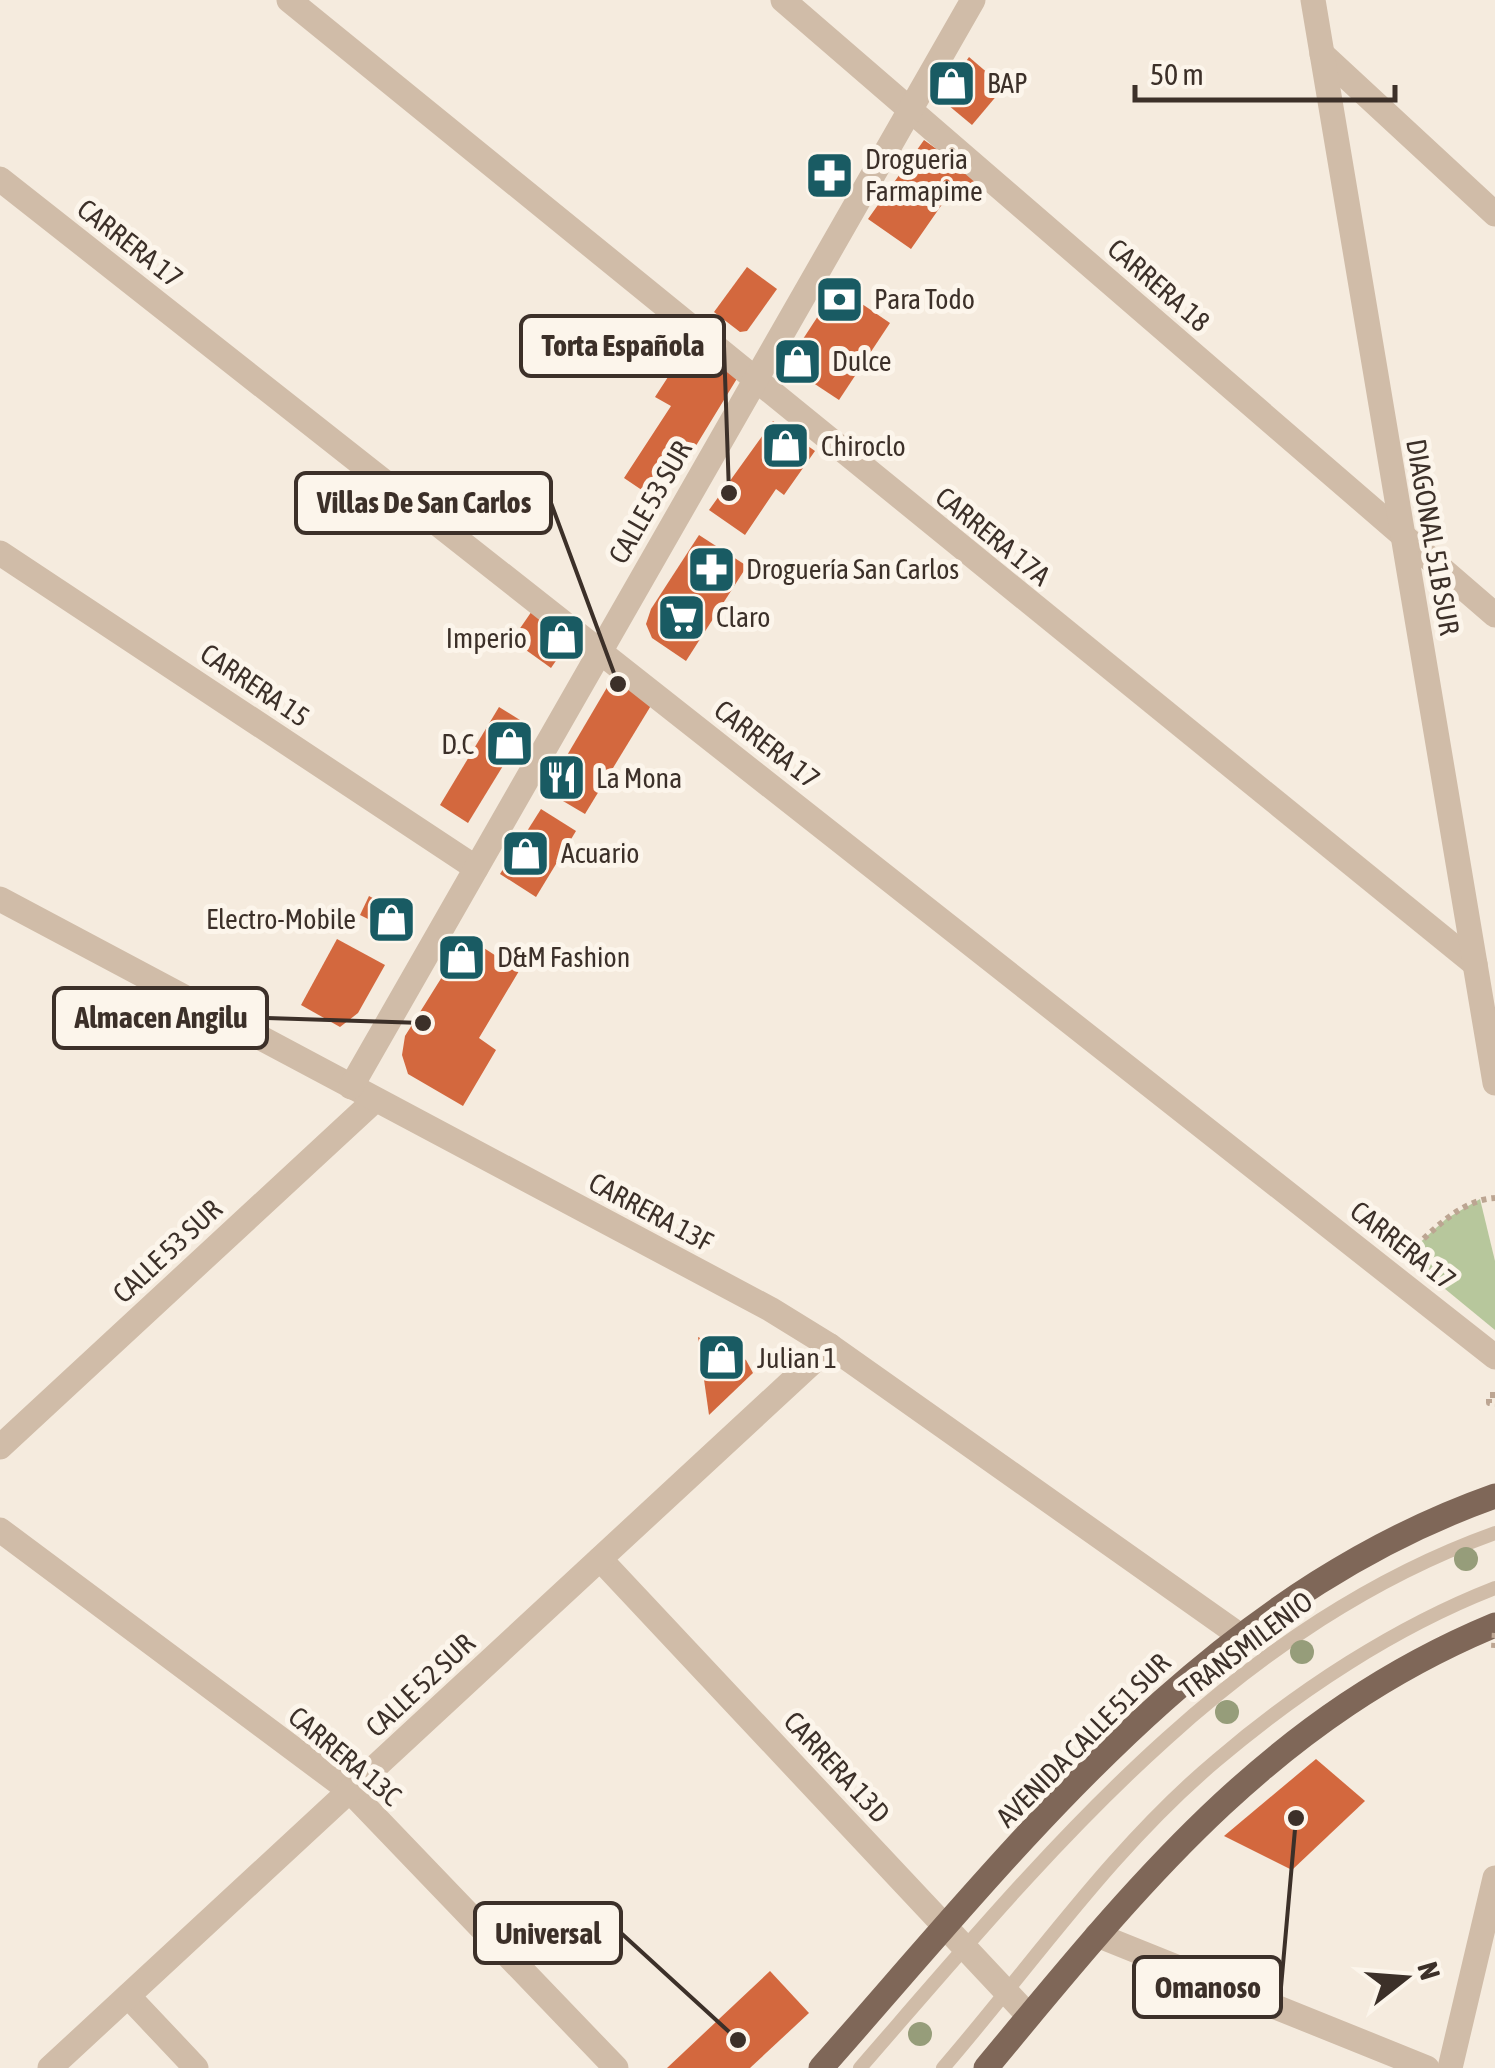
<svg xmlns="http://www.w3.org/2000/svg" width="1495" height="2068" font-family="'Asap Condensed',sans-serif">
  <style>
    .green { fill: #b7c79c }
    .building { fill: #d3683e }
    .lines { fill: none; stroke-linecap: round; stroke-linejoin: round }
    .path { stroke: #bca592; stroke-width: 6; stroke-dasharray: 5 5; stroke-linecap: butt }
    .service { stroke: #d0bca8; stroke-width: 14 }
    .minor { stroke: #d0bca8; stroke-width: 25 }
    .tertiary { stroke: #d0bca8; stroke-width: 25 }
    .primary { stroke: #7f6758; stroke-width: 25 }
    .path-bridge { stroke: #bca592; stroke-width: 6; stroke-dasharray: 5 5; stroke-linecap: butt }
    .tree { fill: #969d7a }
    .labels { text-anchor: middle; stroke-width: 10; stroke-linejoin: round; paint-order: stroke }
    .poi-label { font-size: 28px; fill: #3c3029; stroke: #fcf5eb; text-anchor: start }
    .street-label { font-size: 28px; fill: #3c3029; stroke: #fcf5eb }
    .leader { fill: none; stroke: #3c3029; stroke-width: 4 }
    .callout-dot { fill: #3c3029; stroke: #fcf5eb; stroke-width: 4 }
    .callout { fill: #fcf5eb; stroke: #3c3029; stroke-width: 4 }
    .callout-label { font-size: 30px; text-anchor: middle; font-weight: bold; fill: #3c3029 }
  </style>
  <rect width="100%" height="100%" fill="#f5ebde"/>
  <polygon class="green" points="1480,1199 1495,1261 1495,1330 1405,1256 1446,1219"/>
  <g class="building">
    <polygon points="969,57 1004,87 972,125 948,105 944,93"/>
    <polygon points="924,140 977,178 963,198 952,190 911,249 868,219"/>
    <polygon points="747,267 777,289 747,331 740,332 714,312"/>
    <polygon points="837,287 890,323 839,400 786,365"/>
    <polygon points="692,340 741,372 661,503 624,478 671,406 655,397"/>
    <polygon points="773,421 815,451 784,495 776,489 745,535 709,510"/>
    <polygon points="699,535 747,566 686,661 652,638 646,624 651,609"/>
    <polygon points="534,608 569,642 551,668 512,640"/>
    <polygon points="612,679 623,679 655,699 585,814 546,791"/>
    <polygon points="499,707 528,725 468,823 440,805"/>
    <polygon points="541,809 576,831 536,897 500,874"/>
    <polygon points="369,896 405,915 396,933 360,915"/>
    <polygon points="467,937 519,971 479,1038 496,1050 463,1106 408,1074 402,1055 405,1036"/>
    <polygon points="337,939 385,965 358,1013 340,1027 301,1005"/>
    <polygon points="698,1337 746,1360 753,1373 709,1415"/>
    <polygon points="1316,1759 1365,1801 1292,1870 1224,1836"/>
    <polygon points="770,1971 809,2013 750,2068 667,2068"/>
  </g>
  <g class="lines">
    <g class="path">
      <path d="M 1409,1252 C 1434,1230 1460,1200 1495,1198"/>
      <polyline points="1495,1395 1489,1395 1489,1403 1495,1404"/>
    </g>
    <g class="service">
      <path d="M 860,2068 C 1041,1860 1227,1629 1495,1533"/>
      <path d="M 943,2068 C 1032,1965 1112,1848 1217,1760 C 1298,1691 1395,1627 1495,1588"/>
    </g>
    <g class="minor">
      <polyline points="289,0 1475,964"/>
      <polyline points="783,0 1495,615"/>
      <polyline points="1322,54 1495,214"/>
      <polyline points="0,179 1495,1357"/>
      <polyline points="0,553 476,868"/>
      <polyline points="0,1447 375,1100"/>
      <polyline points="350,1791 616,2068"/>
      <polyline points="1097,1935 1427,2068"/>
      <polyline points="128,1996 196,2068"/>
      <polyline points="1450,2068 1495,1878"/>
    </g>
    <g class="tertiary">
      <polyline points="1313,0 1495,1083"/>
      <polyline points="0,899 770,1309 830,1346 1239,1635"/>
      <polyline points="351,1087 973,0"/>
      <polyline points="0,1530 350,1791"/>
      <polyline points="600,1559 1029,2016"/>
      <polyline points="50,2068 830,1346"/>
    </g>
    <g class="primary">
      <path d="M 821,2068 C 1017,1847 1206,1598 1495,1496"/>
      <path d="M 986,2068 C 1137,1886 1269,1719 1495,1625"/>
    </g>
    <polyline class="path-bridge" points="1494,1648 1495,1630"/>
  </g>
  <g class="tree">
    <circle cx="1466" cy="1559" r="12"/>
    <circle cx="1302" cy="1652" r="12"/>
    <circle cx="1227" cy="1712" r="12"/>
    <circle cx="920" cy="2034" r="12"/>
  </g>
  <defs>
    <symbol id="shop-square" viewBox="-11 -11 22 22"><rect x="-9" y="-9" width="18" height="18" rx="4" fill="#195b63" stroke="#fcf5eb"/><path d="M-5-2.5h2.3a2.7 3.5 0 0 1 5.4 0H5L5.5 6h-11ZM-1.5-2.5h3a1.5 2.3 0 0 0-3 0Z" fill="#fff"/></symbol>
    <symbol id="pharmacy-square" viewBox="-11 -11 22 22"><rect x="-9" y="-9" width="18" height="18" rx="4" fill="#195b63" stroke="#fcf5eb"/><path d="M-2-6h4v4h4v4h-4v4h-4v-4h-4v-4h4Z" fill="#fff"/></symbol>
    <symbol id="bank-square" viewBox="-11 -11 22 22"><rect x="-9" y="-9" width="18" height="18" rx="4" fill="#195b63" stroke="#fcf5eb"/><path d="M-6-4H6V4H-6ZM0-2.3a2.3 2.3 0 1 0 0 4.6a2.3 2.3 0 1 0 0-4.6Z" fill="#fff"/></symbol>
    <symbol id="supermarket-square" viewBox="-11 -11 22 22"><rect x="-9" y="-9" width="18" height="18" rx="4" fill="#195b63" stroke="#fcf5eb"/><path d="M-6-5.5h2.5l.6 2H6L4.5 2H-2.5L-4.4-4H-6ZM-1.5 3.2a1.3 1.3 0 1 0 .1 0ZM3 3.2a1.3 1.3 0 1 0 .1 0Z" fill="#fff"/></symbol>
    <symbol id="restaurant-square" viewBox="-11 -11 22 22"><rect x="-9" y="-9" width="18" height="18" rx="4" fill="#195b63" stroke="#fcf5eb"/><path d="M-5-6h1v4h1v-4h1v4h1v-4h1v5L-1.5 .5V6h-2V.5L-5-1ZM5-6V6H3V1.5H1.5Q1.5-4 5-6Z" fill="#fff"/></symbol>
  </defs>
  <g fill-rule="evenodd">
    <use href="#shop-square" x="924" y="56" width="55" height="55"/>
    <use href="#pharmacy-square" x="802" y="148" width="55" height="55"/>
    <use href="#bank-square" x="812" y="272" width="55" height="55"/>
    <use href="#shop-square" x="770" y="334" width="55" height="55"/>
    <use href="#shop-square" x="758" y="418" width="55" height="55"/>
    <use href="#pharmacy-square" x="684" y="542" width="55" height="55"/>
    <use href="#supermarket-square" x="654" y="590" width="55" height="55"/>
    <use href="#shop-square" x="534" y="610" width="55" height="55"/>
    <use href="#shop-square" x="482" y="716" width="55" height="55"/>
    <use href="#restaurant-square" x="534" y="750" width="55" height="55"/>
    <use href="#shop-square" x="498" y="826" width="55" height="55"/>
    <use href="#shop-square" x="364" y="892" width="55" height="55"/>
    <use href="#shop-square" x="434" y="930" width="55" height="55"/>
    <use href="#shop-square" x="694" y="1330" width="55" height="55"/>
  </g>
  <g class="labels">
    <g class="poi-label">
      <text x="987" y="93">BAP</text>
      <text x="865" y="169">Drogueria<tspan x="865" dy="32">Farmapime</tspan></text>
      <text x="874" y="309">Para Todo</text>
      <text x="832" y="371">Dulce</text>
      <text x="821" y="456">Chiroclo</text>
      <text x="746" y="579">Droguería San Carlos</text>
      <text x="716" y="627">Claro</text>
      <text x="527" y="648" text-anchor="end">Imperio</text>
      <text x="474" y="754" text-anchor="end">D.C</text>
      <text x="596" y="788">La Mona</text>
      <text x="561" y="863">Acuario</text>
      <text x="356" y="929" text-anchor="end">Electro-Mobile</text>
      <text x="497" y="967">D&amp;M Fashion</text>
      <text x="757" y="1368">Julian 1</text>
    </g>
    <g class="street-label">
      <text transform="translate(130 243) rotate(38)" y="10">CARRERA 17</text>
      <text transform="translate(1159 285) rotate(41)" y="10">CARRERA 18</text>
      <text transform="translate(650 502) rotate(-60)" y="10">CALLE 53 SUR</text>
      <text transform="translate(993 536) rotate(39)" y="10">CARRERA 17A</text>
      <text transform="translate(1433 537) rotate(80)" y="10">DIAGONAL 51B SUR</text>
      <text transform="translate(255 685) rotate(34)" y="10">CARRERA 15</text>
      <text transform="translate(767 744) rotate(38)" y="10">CARRERA 17</text>
      <text transform="translate(651 1212) rotate(28)" y="10">CARRERA 13F</text>
      <text transform="translate(1403 1245) rotate(38)" y="10">CARRERA 17</text>
      <text transform="translate(167 1251) rotate(-43)" y="10">CALLE 53 SUR</text>
      <text transform="translate(1246 1645) rotate(-37)" y="10">TRANSMILENIO</text>
      <text transform="translate(420 1685) rotate(-43)" y="10">CALLE 52 SUR</text>
      <text transform="translate(1083 1740) rotate(-45)" y="10">AVENIDA CALLE 51 SUR</text>
      <text transform="translate(345 1756) rotate(40)" y="10">CARRERA 13C</text>
      <text transform="translate(837 1767) rotate(47)" y="10">CARRERA 13D</text>
    </g>
  </g>
  <path class="leader" d="M729 493L724 346M618 684L551 503M423 1023L267 1018M738 2040L621 1933M1296 1818L1281 1987"/>
  <g class="callout-dot">
    <circle cx="729" cy="493" r="10"/>
    <circle cx="618" cy="684" r="10"/>
    <circle cx="423" cy="1023" r="10"/>
    <circle cx="738" cy="2040" r="10"/>
    <circle cx="1296" cy="1818" r="10"/>
  </g>
  <g class="callout">
    <rect x="521" y="316" width="203" height="60" rx="10"/>
    <rect x="296" y="473" width="255" height="60" rx="10"/>
    <rect x="54" y="988" width="213" height="60" rx="10"/>
    <rect x="475" y="1903" width="146" height="60" rx="10"/>
    <rect x="1134" y="1957" width="147" height="60" rx="10"/>
  </g>
  <g class="callout-label">
    <text x="623" y="356">Torta Española</text>
    <text x="424" y="513">Villas De San Carlos</text>
    <text x="161" y="1028">Almacen Angilu</text>
    <text x="548" y="1944">Universal</text>
    <text x="1208" y="1998">Omanoso</text>
  </g>
  <g transform="translate(1405 1978) rotate(73)" stroke="#fcf5eb" stroke-width="8" paint-order="stroke">
  <path d="M0-8L18 38L0 25L-18 38Z" fill="#3c3029"/>
  <text y="-15" font-size="28" font-weight="bold" text-anchor="middle" fill="#3c3029">N</text>
  </g>
  <path d="M1135 85v15h260v-15" fill="none" stroke="#3c3029" stroke-width="5"/>
  <text x="1150" y="85" font-size="30" fill="#3c3029" stroke="#fcf5eb" stroke-width="8" paint-order="stroke">50 m</text>
</svg>
